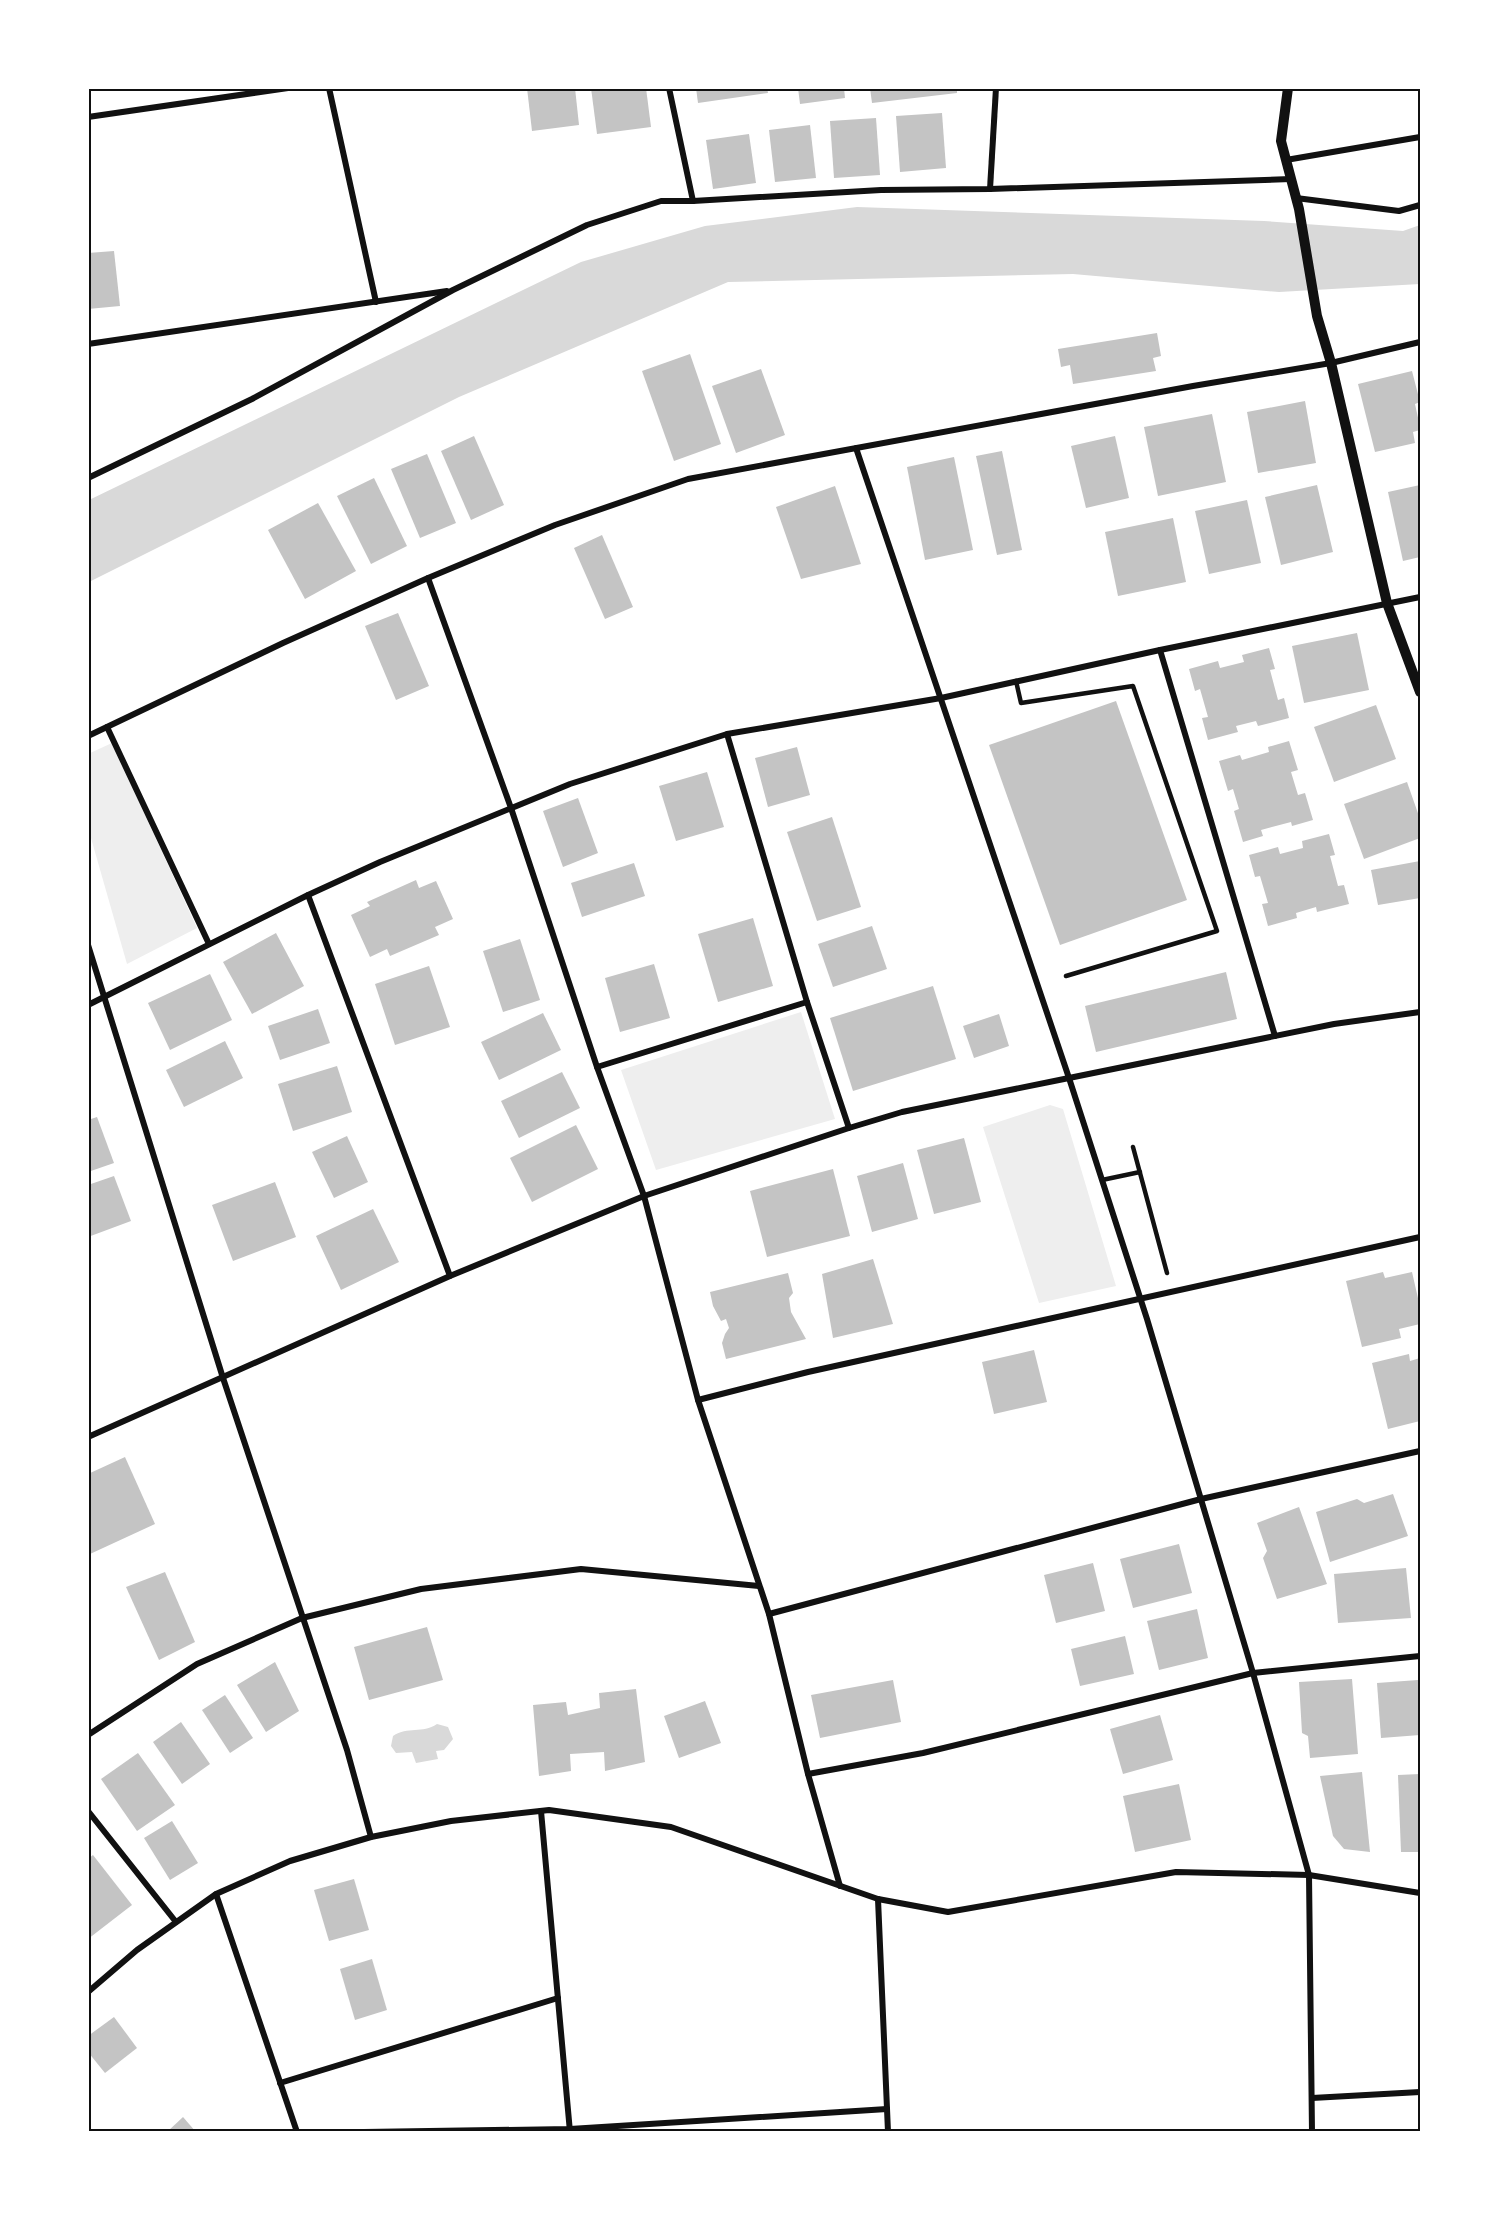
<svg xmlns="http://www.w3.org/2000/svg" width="1509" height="2220" font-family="'Roboto Condensed',sans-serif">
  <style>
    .green { fill: #eee }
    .water { fill: #d9d9d9 }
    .building { fill: #c4c4c4 }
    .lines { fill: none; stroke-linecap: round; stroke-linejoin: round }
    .service { stroke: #111; stroke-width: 4.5 }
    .minor { stroke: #111; stroke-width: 6 }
    .tertiary { stroke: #111; stroke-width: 10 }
    .neatline { fill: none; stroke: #111; stroke-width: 2 }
  </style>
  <rect width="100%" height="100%" fill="#fff"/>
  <g class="green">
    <polygon points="112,743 197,928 127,964 89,831 88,754"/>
    <polygon points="801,1012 835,1119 656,1170 621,1070"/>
    <polygon points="1050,1105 1063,1109 1116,1286 1039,1303 983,1127"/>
  </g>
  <g class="water">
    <polygon points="857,207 1264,221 1403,231 1420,225 1420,284 1279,292 1073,274 728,282 459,397 89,582 89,500 581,262 705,226"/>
    <path d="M 437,1724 L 448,1727 L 453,1739 L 444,1750 L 436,1751 L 438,1759 L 416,1763 L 412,1752 L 396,1753 L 391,1746 L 393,1736 C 408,1726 422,1734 437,1724 Z"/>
  </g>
  <g class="building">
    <polygon points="527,88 575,88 579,125 532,131"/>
    <polygon points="591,88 646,88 651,127 597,134"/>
    <polygon points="696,88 767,88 768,93 698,103"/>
    <polygon points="798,88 844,88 845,98 800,104"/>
    <polygon points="870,88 957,88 957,93 872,103"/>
    <polygon points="942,113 946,168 900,172 896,116"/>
    <polygon points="876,118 880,175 834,178 830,121"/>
    <polygon points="810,125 816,178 775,182 769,130"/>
    <polygon points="749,134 756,183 713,189 706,140"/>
    <polygon points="114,251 120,306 88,309 88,253"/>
    <polygon points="1157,333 1161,356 1153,358 1156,371 1073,384 1070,365 1061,367 1058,349"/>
    <polygon points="690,354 721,444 674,461 642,371"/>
    <polygon points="761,369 785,435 736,453 712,386"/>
    <polygon points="1412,371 1420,402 1415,404 1420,427 1420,430 1413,432 1415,443 1375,452 1358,384"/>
    <polygon points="1305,401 1316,463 1258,473 1247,412"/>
    <polygon points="1212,414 1226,482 1158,496 1144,427"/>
    <polygon points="474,436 504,505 471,520 441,451"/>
    <polygon points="1115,436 1129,498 1086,508 1071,446"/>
    <polygon points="1002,451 1022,550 997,555 976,456"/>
    <polygon points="427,454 456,523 420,538 391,469"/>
    <polygon points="954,457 973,550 925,560 907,467"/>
    <polygon points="374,478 407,546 371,564 337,496"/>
    <polygon points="1317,485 1333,552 1281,565 1265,497"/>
    <polygon points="1420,485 1420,557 1403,561 1388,492"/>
    <polygon points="835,486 861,564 801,579 776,507"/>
    <polygon points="1247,500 1261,563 1209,574 1195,511"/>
    <polygon points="318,503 356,571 305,599 268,530"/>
    <polygon points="1173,518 1186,582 1118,596 1105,532"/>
    <polygon points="602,535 633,607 605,619 574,548"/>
    <polygon points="398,613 429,686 396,700 365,626"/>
    <polygon points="1357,633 1369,690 1304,703 1292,646"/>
    <polygon points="1269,648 1275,669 1270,670 1278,700 1284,698 1289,718 1258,726 1256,721 1236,726 1238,732 1208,740 1202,718 1208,717 1200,689 1195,691 1189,669 1218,661 1220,668 1244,662 1242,655"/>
    <polygon points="1116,701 1187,900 1060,945 989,745"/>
    <polygon points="1376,705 1396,759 1334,782 1314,727"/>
    <polygon points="1289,741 1298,770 1291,772 1298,795 1305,793 1313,820 1292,826 1291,822 1261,830 1263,836 1243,842 1234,811 1239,809 1233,789 1228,791 1219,761 1240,755 1242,760 1269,752 1268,747"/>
    <polygon points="797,747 810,795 768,807 755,758"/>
    <polygon points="707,772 724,827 676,841 659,786"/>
    <polygon points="1407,782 1420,819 1420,838 1364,859 1344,804"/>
    <polygon points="578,798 598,853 563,867 543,811"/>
    <polygon points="832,817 861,907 817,921 787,832"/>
    <polygon points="1329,834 1335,855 1330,856 1338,886 1344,885 1349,904 1317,912 1316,907 1296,913 1297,918 1268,926 1262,904 1268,903 1260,876 1255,877 1249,855 1278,847 1280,854 1303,848 1302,841"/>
    <polygon points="1420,861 1420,898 1378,905 1371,870"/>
    <polygon points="634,863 645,896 582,917 571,883"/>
    <polygon points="416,880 419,888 436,881 453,919 435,927 439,935 390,956 387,949 370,957 351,915 370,906 367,902"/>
    <polygon points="753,918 773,986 718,1002 698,934"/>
    <polygon points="872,926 887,969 833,987 818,944"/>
    <polygon points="276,933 304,986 252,1014 223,962"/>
    <polygon points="520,939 540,1000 503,1012 483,951"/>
    <polygon points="654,964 670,1018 620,1032 605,978"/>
    <polygon points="429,966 450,1027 395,1045 375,984"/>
    <polygon points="1226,972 1237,1019 1096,1052 1085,1006"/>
    <polygon points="210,974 232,1020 170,1050 148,1003"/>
    <polygon points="933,986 956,1059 853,1091 830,1018"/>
    <polygon points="318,1009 330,1043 280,1060 268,1026"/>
    <polygon points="543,1013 561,1050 499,1080 481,1042"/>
    <polygon points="999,1014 1009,1046 974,1058 963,1026"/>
    <polygon points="225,1041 243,1078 184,1107 166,1070"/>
    <polygon points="337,1066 352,1112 293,1131 278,1084"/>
    <polygon points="562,1072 580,1108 519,1138 501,1101"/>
    <polygon points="97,1117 114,1163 88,1172 88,1120"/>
    <polygon points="576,1125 598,1169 532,1202 510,1158"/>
    <polygon points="347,1136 368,1182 334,1198 312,1152"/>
    <polygon points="964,1138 981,1202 934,1214 917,1150"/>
    <polygon points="903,1163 918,1219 872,1232 857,1176"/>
    <polygon points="833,1169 850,1236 767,1257 750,1191"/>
    <polygon points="114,1176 131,1221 88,1237 88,1185"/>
    <polygon points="275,1182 296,1237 233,1261 212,1205"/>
    <polygon points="373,1209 399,1262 341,1290 316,1236"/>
    <polygon points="873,1259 893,1324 833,1338 822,1274"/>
    <polygon points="1383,1272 1385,1278 1412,1272 1420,1307 1420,1324 1399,1329 1401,1338 1362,1347 1346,1281"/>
    <polygon points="788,1273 793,1293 789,1298 791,1312 806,1339 726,1359 722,1343 725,1334 729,1328 726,1319 721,1321 713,1306 710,1292"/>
    <polygon points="1034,1350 1047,1402 994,1414 982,1362"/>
    <polygon points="1409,1354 1410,1361 1420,1358 1420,1421 1388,1429 1372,1363"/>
    <polygon points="125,1457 155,1524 90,1554 88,1474"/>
    <polygon points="1393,1494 1408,1536 1330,1562 1316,1512 1357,1499 1364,1503"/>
    <polygon points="1299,1507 1327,1584 1277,1599 1263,1558 1267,1551 1257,1523"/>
    <polygon points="1179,1544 1192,1593 1133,1608 1120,1559"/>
    <polygon points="1093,1563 1105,1611 1056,1623 1044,1575"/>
    <polygon points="1406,1568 1411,1618 1338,1623 1334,1574"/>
    <polygon points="165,1572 195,1642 159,1660 126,1587"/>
    <polygon points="1197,1609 1208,1658 1159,1670 1147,1621"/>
    <polygon points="427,1627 443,1680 369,1700 354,1647"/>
    <polygon points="1125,1636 1134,1674 1080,1686 1071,1649"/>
    <polygon points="275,1662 299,1711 266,1732 237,1685"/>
    <polygon points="1352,1679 1358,1754 1310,1758 1308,1736 1302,1733 1299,1682"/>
    <polygon points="893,1680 901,1722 820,1738 811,1695"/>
    <polygon points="1418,1680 1420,1735 1381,1738 1377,1683"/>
    <polygon points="636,1689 645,1762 605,1771 604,1752 570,1754 571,1771 539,1776 533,1705 566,1702 568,1715 600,1708 599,1693"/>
    <polygon points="225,1695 253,1738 230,1753 202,1710"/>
    <polygon points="705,1701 721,1743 679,1758 664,1716"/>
    <polygon points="1160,1715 1173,1760 1123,1774 1110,1729"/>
    <polygon points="181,1722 210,1764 182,1784 153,1742"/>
    <polygon points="138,1753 175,1805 137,1831 101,1779"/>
    <polygon points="1362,1772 1370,1852 1344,1849 1333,1836 1320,1776"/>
    <polygon points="1420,1774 1420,1852 1401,1852 1398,1775"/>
    <polygon points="1179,1784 1191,1840 1135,1852 1123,1796"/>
    <polygon points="172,1821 198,1863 170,1880 144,1838"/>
    <polygon points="93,1855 132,1905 88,1939 88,1859"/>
    <polygon points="354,1879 369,1930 329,1941 314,1890"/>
    <polygon points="372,1959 387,2010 355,2020 340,1969"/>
    <polygon points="114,2017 137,2048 105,2073 88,2052 88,2036"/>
    <polygon points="183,2117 196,2132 167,2132"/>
  </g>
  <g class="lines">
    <g class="service">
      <polyline points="1016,681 1021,703 1133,686 1217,931 1066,976"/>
      <polyline points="1133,1147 1167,1273"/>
      <polyline points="1102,1180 1140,1172"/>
    </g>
    <g class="minor">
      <polyline points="329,88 376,302"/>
      <polyline points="669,88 693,201"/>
      <polyline points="88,117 288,88"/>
      <polyline points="1286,160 1420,137"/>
      <polyline points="990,189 996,88"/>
      <polyline points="1296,198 1399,211 1420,205"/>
      <polyline points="88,344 447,291"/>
      <polyline points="856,448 1069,1078 1147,1319 1253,1673 1309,1875 1312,2132"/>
      <polyline points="88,478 252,399 453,290 587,225 661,201 693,201 881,190 990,189 1291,179"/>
      <polyline points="428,578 511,808 597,1067 644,1196 698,1400 769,1614 808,1774 840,1886"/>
      <polyline points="1160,650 1275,1036"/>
      <polyline points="107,727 209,944"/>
      <polyline points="727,734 807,1002 849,1128"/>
      <polyline points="88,736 283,643 428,578 555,525 688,479 1193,386 1331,363 1420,342"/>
      <polyline points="308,895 450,1276"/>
      <polyline points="88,945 223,1378 347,1750 371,1837"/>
      <polyline points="88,1005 308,895 380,862 570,784 727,734 941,698 1160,650 1420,597"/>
      <polyline points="597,1067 807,1002"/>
      <polyline points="698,1400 808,1372 1420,1237"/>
      <polyline points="88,1437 450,1276 644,1196 849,1128 902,1112 1069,1078 1334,1024 1420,1012"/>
      <polyline points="769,1614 1201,1499 1420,1451"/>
      <polyline points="88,1735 197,1664 302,1618 421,1589 581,1569 759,1586"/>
      <polyline points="808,1774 923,1753 1253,1673 1420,1656"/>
      <polyline points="88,1811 176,1922"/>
      <polyline points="541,1811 570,2132"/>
      <polyline points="216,1894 297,2132"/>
      <polyline points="878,1899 888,2132"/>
      <polyline points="88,1992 137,1950 216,1894 290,1861 371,1837 451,1821 549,1810 671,1827 878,1899 948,1912 1176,1872 1309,1875 1420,1893"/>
      <polyline points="280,2083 558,1998"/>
      <polyline points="1312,2098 1420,2092"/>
      <polyline points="364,2132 570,2129 887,2109"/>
    </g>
    <polyline class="tertiary" points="1288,88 1281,141 1299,209 1317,316 1331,363 1387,603 1420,692"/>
  </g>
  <rect width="1509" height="2220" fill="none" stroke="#ffffff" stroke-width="180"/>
  <rect x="90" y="90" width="1329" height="2040" class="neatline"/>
</svg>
